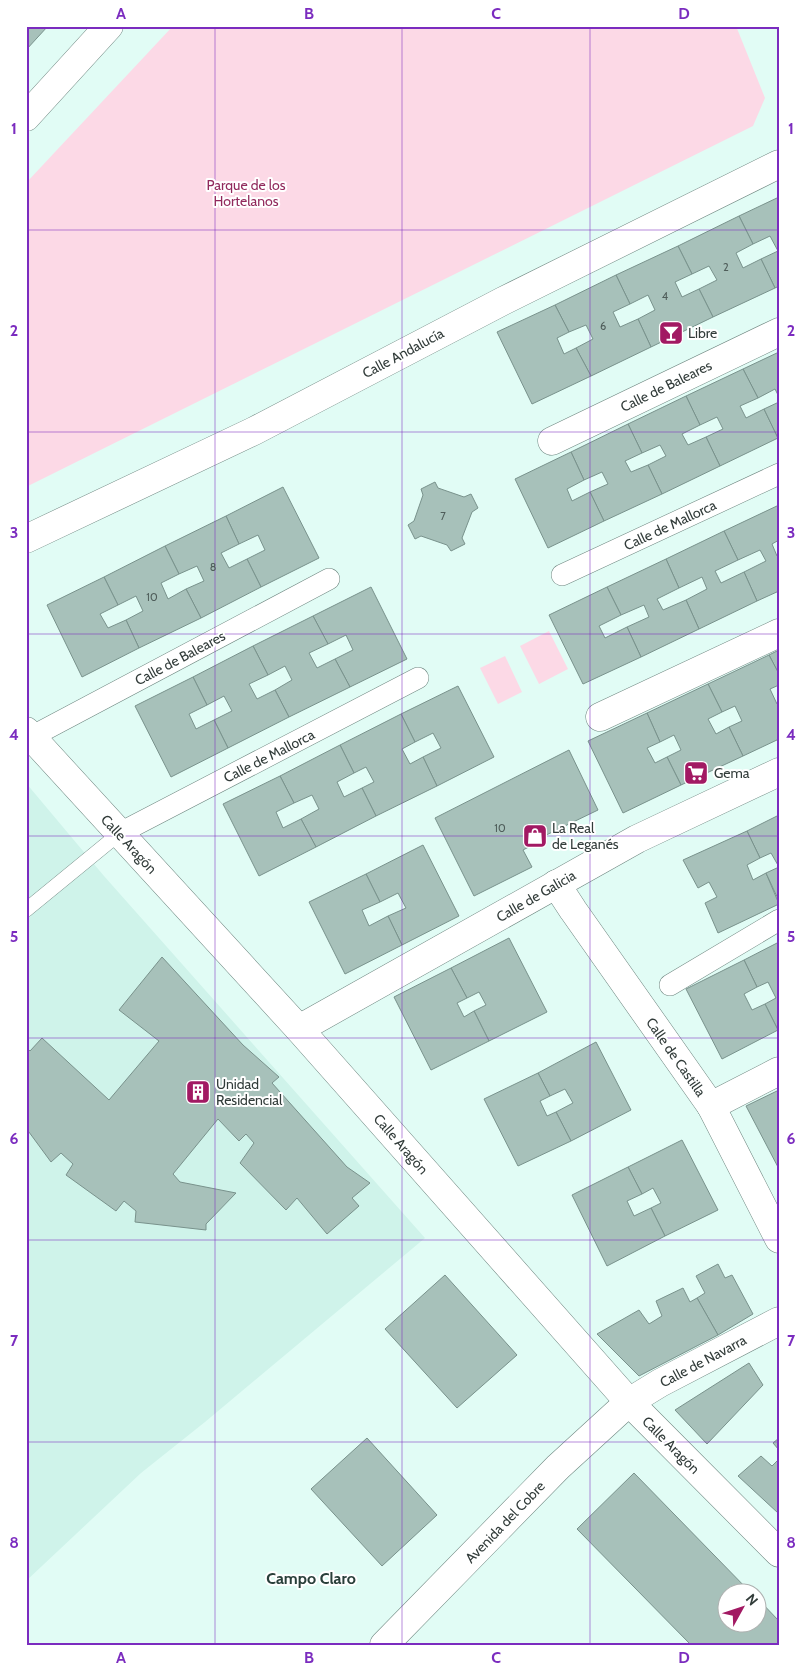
<svg xmlns="http://www.w3.org/2000/svg" width="805" height="1671" font-family="Cabin,sans-serif">
  <style>
    .built { fill: #cff3ea }
    .green { fill: #fcd9e6 }
    .building { fill: #a7c1ba; stroke: #79928c }
    .lines { fill: none; stroke-linecap: round; stroke-linejoin: round }
    .service-casing { stroke: #6f8781; stroke-width: 15 }
    .pedestrian-casing { stroke: #6f8781; stroke-width: 22 }
    .minor-casing { stroke: #6f8781; stroke-width: 29 }
    .service { stroke: #fff; stroke-width: 14 }
    .pedestrian { stroke: #fff; stroke-width: 21 }
    .minor { stroke: #fff; stroke-width: 28 }
    .grid { fill: none; stroke: #7b2cbf; stroke-width: 1; stroke-opacity: 0.55 }
    .labels { text-anchor: middle; stroke-width: 4; stroke-linejoin: round; paint-order: stroke }
    .number-label { font-size: 11px; fill: #4f5d5a }
    .park-label { font-size: 14px; fill: #91295c; stroke: #fff }
    .poi-label { font-size: 14px; fill: #323c3a; stroke: #fff; text-anchor: start }
    .street-label { font-size: 14px; fill: #323c3a; stroke: #fff }
    .quarter-label { font-size: 16px; font-weight: bold; fill: #293f3a; stroke: #fff }
    .neatline { fill: none; stroke: #7b2cbf; stroke-width: 2 }
    .grid-label { font-size: 16px; text-anchor: middle; font-weight: bold; fill: #7b2cbf }
  </style>
  <rect width="100%" height="100%" fill="#e1fcf5"/>
  <polygon class="built" points="26,783 104,876 425,1238 205,1422 141,1473 26,1581"/>
  <g class="green">
    <polygon points="173,26 736,26 765,98 753,126 26,487 26,183"/>
    <polygon points="549,631 568,669 539,684 520,646"/>
    <polygon points="505,656 522,692 498,704 480,668"/>
  </g>
  <g class="building">
    <polygon points="26,26 48,26 26,50"/>
    <polygon points="779,197 779,286 775,288 761,259 778,251 770,236 753,244 739,216"/>
    <polygon points="739,216 753,244 736,253 743,268 761,259 775,288 713,317 699,289 717,280 709,266 692,274 678,246"/>
    <polygon points="678,246 692,274 675,282 682,297 699,289 713,317 651,347 638,319 655,310 648,295 630,304 616,275"/>
    <polygon points="616,275 630,304 613,312 620,327 638,319 651,347 591,376 576,348 593,339 586,325 569,332 555,305"/>
    <polygon points="555,305 569,332 557,338 564,354 576,348 591,376 532,404 497,332"/>
    <polygon points="779,352 779,397 775,389 758,398 743,369"/>
    <polygon points="743,369 758,398 740,406 746,418 764,409 778,438 720,466 706,437 723,429 717,417 700,425 686,396"/>
    <polygon points="686,396 700,425 682,434 688,445 706,437 720,466 662,494 648,465 666,456 660,445 642,453 628,424"/>
    <polygon points="779,402 779,437 778,438 764,409"/>
    <polygon points="628,424 642,453 625,461 631,472 648,465 662,494 604,521 590,492 608,484 602,472 584,480 571,452"/>
    <polygon points="571,452 584,480 567,489 572,501 590,492 604,521 548,548 515,479"/>
    <polygon points="435,482 438,488 464,497 471,494 478,508 472,512 462,538 465,544 451,551 447,545 421,536 415,539 408,525 414,521 423,495 421,489"/>
    <polygon points="283,487 319,558 261,587 247,559 265,550 258,535 239,544 226,516"/>
    <polygon points="779,505 779,540 772,544 777,556 779,555 779,591 757,601 744,572 766,561 760,550 738,560 724,531"/>
    <polygon points="226,516 239,544 221,553 229,568 247,559 261,587 201,618 186,589 204,581 197,566 179,574 165,546"/>
    <polygon points="724,531 738,560 715,571 721,583 744,572 757,601 699,629 686,600 707,589 702,577 679,588 666,559"/>
    <polygon points="165,546 179,574 161,583 168,599 186,589 201,618 139,648 126,620 143,611 136,596 118,605 104,577"/>
    <polygon points="666,559 679,588 657,599 663,610 686,600 699,629 641,657 627,627 649,617 644,605 621,615 607,587"/>
    <polygon points="104,577 118,605 100,614 108,628 126,620 139,648 82,677 47,605"/>
    <polygon points="371,587 407,659 350,687 335,659 353,650 346,635 328,644 313,616"/>
    <polygon points="607,587 621,615 599,626 605,638 627,627 641,657 583,684 549,615"/>
    <polygon points="313,616 328,644 309,653 317,668 335,659 350,687 289,717 275,690 292,680 285,666 268,675 253,646"/>
    <polygon points="253,646 268,675 249,684 257,699 275,690 289,717 228,748 214,720 232,711 224,696 207,705 193,677"/>
    <polygon points="779,650 779,674 769,655"/>
    <polygon points="769,655 779,674 779,685 770,689 777,704 779,704 779,739 743,756 729,727 742,721 735,706 722,712 708,684"/>
    <polygon points="193,677 207,705 189,714 196,729 214,720 228,748 171,777 135,706"/>
    <polygon points="708,684 722,712 708,719 716,734 729,727 743,756 681,785 667,757 681,750 674,735 660,742 647,713"/>
    <polygon points="458,686 494,757 437,786 423,757 441,748 433,733 415,742 401,714"/>
    <polygon points="647,713 660,742 647,748 655,763 667,757 681,785 623,813 588,741"/>
    <polygon points="401,714 415,742 402,749 410,764 423,757 437,786 376,816 362,788 374,782 366,767 354,773 340,745"/>
    <polygon points="340,745 354,773 337,782 344,797 362,788 376,816 316,847 301,819 319,809 312,795 294,803 280,776"/>
    <polygon points="569,750 598,810 540,838 542,840 523,850 532,867 474,896 435,818"/>
    <polygon points="280,776 294,803 276,812 283,828 301,819 316,847 259,876 223,804"/>
    <polygon points="779,815 779,867 771,853 760,858 747,831"/>
    <polygon points="747,831 760,858 747,865 753,880 766,873 779,904 718,933 705,903 717,897 709,882 698,888 683,860"/>
    <polygon points="423,845 459,916 402,945 388,916 406,908 398,893 380,902 366,874"/>
    <polygon points="779,867 779,901 766,873"/>
    <polygon points="366,874 380,902 362,910 369,926 388,916 402,945 345,974 309,902"/>
    <polygon points="509,938 547,1012 489,1041 474,1011 486,1005 479,992 467,998 451,968"/>
    <polygon points="779,942 779,1030 778,1030 765,1004 776,998 768,982 757,987 744,960"/>
    <polygon points="162,957 243,1045 279,1077 272,1083 347,1167 370,1183 352,1198 359,1206 327,1234 297,1198 286,1210 240,1163 254,1143 246,1134 239,1141 218,1119 173,1174 180,1182 236,1193 206,1224 206,1230 135,1222 136,1211 124,1201 116,1211 66,1175 73,1164 61,1153 51,1162 26,1128 26,1047 30,1051 42,1038 109,1100 159,1041 119,1010"/>
    <polygon points="744,960 757,987 744,994 752,1010 765,1004 778,1030 722,1059 686,989"/>
    <polygon points="451,968 467,998 457,1003 464,1017 474,1011 489,1041 431,1070 394,997"/>
    <polygon points="596,1042 631,1110 571,1141 556,1112 573,1103 565,1089 550,1096 538,1073"/>
    <polygon points="538,1073 550,1096 540,1101 547,1116 556,1112 571,1141 518,1166 484,1099"/>
    <polygon points="779,1090 779,1169 746,1106"/>
    <polygon points="682,1140 718,1210 665,1236 651,1208 661,1203 653,1188 642,1194 628,1167"/>
    <polygon points="628,1167 642,1194 627,1201 634,1216 651,1208 665,1236 607,1266 572,1195"/>
    <polygon points="718,1264 725,1278 732,1275 753,1314 718,1335 697,1298 705,1293 696,1276"/>
    <polygon points="445,1275 517,1355 457,1408 385,1329"/>
    <polygon points="683,1288 690,1302 697,1298 718,1335 639,1376 597,1334 639,1310 649,1324 662,1316 656,1301"/>
    <polygon points="749,1363 763,1385 707,1444 675,1410"/>
    <polygon points="367,1438 437,1515 382,1566 311,1489"/>
    <polygon points="779,1438 779,1450 773,1443"/>
    <polygon points="761,1456 772,1466 779,1459 778,1513 738,1476"/>
    <polygon points="634,1473 752,1594 728,1594 728,1624 758,1624 758,1599 779,1621 779,1645 691,1645 577,1529"/>
  </g>
  <g class="lines">
    <defs>
      <polyline id="service" points="26,910 120,833"/>
      <g id="pedestrian">
        <polyline points="562,575 779,474"/>
        <polyline points="31,737 329,579"/>
        <polyline points="120,833 418,678"/>
        <polyline points="670,985 779,920"/>
      </g>
      <g id="minor">
        <polyline points="26,117 109,26"/>
        <polyline points="552,441 779,332"/>
        <polyline points="26,539 254,431 503,301 779,164"/>
        <polyline points="600,717 779,633"/>
        <polyline points="26,731 299,1029 629,1402 779,1553"/>
        <polyline points="556,884 573,910 711,1106 779,1239"/>
        <polyline points="299,1029 637,839 779,772"/>
        <polyline points="711,1106 779,1071"/>
        <polyline points="384,1645 558,1467 629,1402 660,1383 779,1321"/>
      </g>
    </defs>
    <use href="#service" class="service-casing"/>
    <use href="#pedestrian" class="pedestrian-casing"/>
    <use href="#minor" class="minor-casing"/>
    <use href="#service" class="service"/>
    <use href="#pedestrian" class="pedestrian"/>
    <use href="#minor" class="minor"/>
  </g>
  <path class="grid" d="M 215,26 L 215,1645M 402,26 L 402,1645M 590,26 L 590,1645M 26,230 L 779,230M 26,432 L 779,432M 26,634 L 779,634M 26,836 L 779,836M 26,1038 L 779,1038M 26,1240 L 779,1240M 26,1442 L 779,1442"/>
  <defs>
    <symbol id="bar-square" viewBox="-11 -11 22 22"><rect x="-9" y="-9" width="18" height="18" rx="4" fill="#a21963" stroke="#fff"/><path d="M-6-5H6L.8 .8V4.5H3.5V6h-7V4.5H-.8V.8Z" fill="#fff"/></symbol>
    <symbol id="supermarket-square" viewBox="-11 -11 22 22"><rect x="-9" y="-9" width="18" height="18" rx="4" fill="#a21963" stroke="#fff"/><path d="M-6-5.5h2.5l.6 2H6L4.5 2H-2.5L-4.4-4H-6ZM-1.5 3.2a1.3 1.3 0 1 0 .1 0ZM3 3.2a1.3 1.3 0 1 0 .1 0Z" fill="#fff"/></symbol>
    <symbol id="shop-square" viewBox="-11 -11 22 22"><rect x="-9" y="-9" width="18" height="18" rx="4" fill="#a21963" stroke="#fff"/><path d="M-5-2.5h2.3a2.7 3.5 0 0 1 5.4 0H5L5.5 6h-11ZM-1.5-2.5h3a1.5 2.3 0 0 0-3 0Z" fill="#fff"/></symbol>
    <symbol id="building-square" viewBox="-11 -11 22 22"><rect x="-9" y="-9" width="18" height="18" rx="4" fill="#a21963" stroke="#fff"/><path d="M-4-6H4V6H1V3H-1V6H-4ZM-2.5-4.3h1.7v1.8h-1.7ZM.8-4.3h1.7v1.8H.8ZM-2.5-1h1.7V.8h-1.7ZM.8-1h1.7V.8H.8Z" fill="#fff"/></symbol>
  </defs>
  <g fill-rule="evenodd">
    <use href="#bar-square" x="657" y="319" width="28" height="28"/>
    <use href="#supermarket-square" x="682" y="759" width="28" height="28"/>
    <use href="#shop-square" x="521" y="822" width="28" height="28"/>
    <use href="#building-square" x="184" y="1078" width="28" height="28"/>
  </g>
  <g class="labels">
    <g class="number-label">
      <text x="726" y="271">2</text>
      <text x="665" y="300">4</text>
      <text x="603" y="330">6</text>
      <text x="443" y="520">7</text>
      <text x="213" y="571">8</text>
      <text x="152" y="601">10</text>
      <text x="500" y="832">10</text>
    </g>
    <g class="park-label">
      <text x="246" y="190">Parque de los<tspan x="246" dy="16">Hortelanos</tspan></text>
    </g>
    <g class="poi-label">
      <text x="688" y="338">Libre</text>
      <text x="714" y="778">Gema</text>
      <text x="552" y="833">La Real<tspan x="552" dy="16">de Leganés</tspan></text>
      <text x="216" y="1089">Unidad<tspan x="216" dy="16">Residencial</tspan></text>
    </g>
    <g class="street-label">
      <text transform="translate(403 353) rotate(-28)" y="5">Calle Andalucía</text>
      <text transform="translate(666 386) rotate(-26)" y="5">Calle de Baleares</text>
      <text transform="translate(670 525) rotate(-25)" y="5">Calle de Mallorca</text>
      <text transform="translate(180 658) rotate(-28)" y="5">Calle de Baleares</text>
      <text transform="translate(269 756) rotate(-27)" y="5">Calle de Mallorca</text>
      <text transform="translate(129 844) rotate(47)" y="5">Calle Aragón</text>
      <text transform="translate(536 896) rotate(-30)" y="5">Calle de Galicia</text>
      <text transform="translate(676 1057) rotate(55)" y="5">Calle de Castilla</text>
      <text transform="translate(401 1144) rotate(49)" y="5">Calle Aragón</text>
      <text transform="translate(703 1361) rotate(-28)" y="5">Calle de Navarra</text>
      <text transform="translate(671 1445) rotate(45)" y="5">Calle Aragón</text>
      <text transform="translate(505 1522) rotate(-46)" y="5">Avenida del Cobre</text>
    </g>
    <g class="quarter-label">
      <text x="311" y="1584">Campo Claro</text>
    </g>
  </g>
  <rect width="805" height="1671" fill="none" stroke="#ffffff" stroke-width="55"/>
  <g transform="translate(742 1608) rotate(50)"><circle r="24" fill="#ffffff" stroke="#adb1b0"/>
  <path d="M0-4L9 19L0 12L-9 19Z" fill="#a21963"/>
  <text y="-8" font-size="14" font-weight="bold" text-anchor="middle" fill="#323c3a">N</text>
  </g>
  <rect x="28" y="28" width="750" height="1616" class="neatline"/>
  <g class="grid-label">
    <text x="121" y="19">A</text>
    <text x="309" y="19">B</text>
    <text x="496" y="19">C</text>
    <text x="684" y="19">D</text>
    <text x="14" y="134">1</text>
    <text x="791" y="134">1</text>
    <text x="14" y="336">2</text>
    <text x="791" y="336">2</text>
    <text x="14" y="538">3</text>
    <text x="791" y="538">3</text>
    <text x="14" y="740">4</text>
    <text x="791" y="740">4</text>
    <text x="14" y="942">5</text>
    <text x="791" y="942">5</text>
    <text x="14" y="1144">6</text>
    <text x="791" y="1144">6</text>
    <text x="14" y="1346">7</text>
    <text x="791" y="1346">7</text>
    <text x="14" y="1548">8</text>
    <text x="791" y="1548">8</text>
    <text x="121" y="1663">A</text>
    <text x="309" y="1663">B</text>
    <text x="496" y="1663">C</text>
    <text x="684" y="1663">D</text>
  </g>
</svg>
